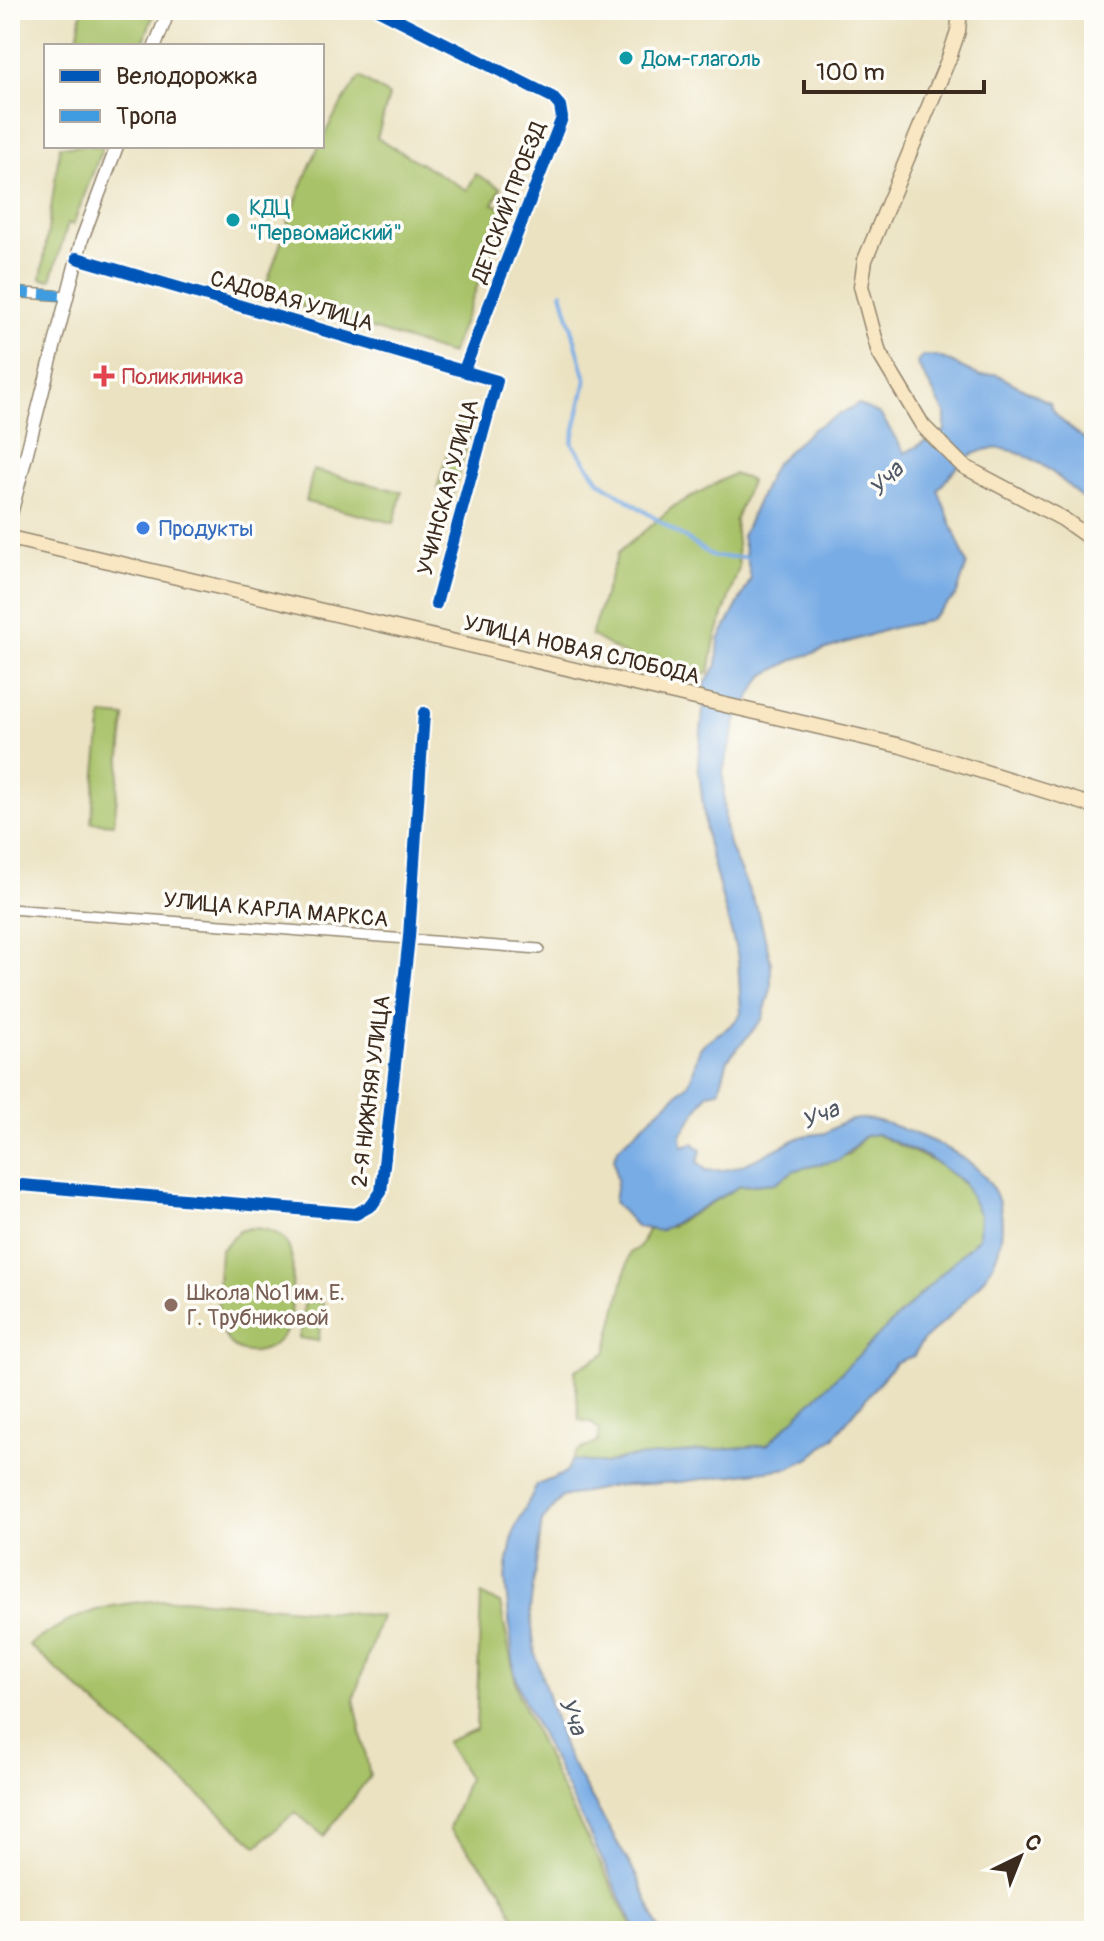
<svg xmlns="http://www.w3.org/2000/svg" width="1104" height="1941" font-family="Pangolin,sans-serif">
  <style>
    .green { fill: #a8c269; stroke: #727644; stroke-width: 2 }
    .water { fill: #78ace5; stroke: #5a6b82; stroke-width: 2 }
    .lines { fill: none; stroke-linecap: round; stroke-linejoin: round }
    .stream { stroke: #78ace5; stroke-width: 4 }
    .minor-casing { stroke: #938670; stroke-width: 12 }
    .tertiary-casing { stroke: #938670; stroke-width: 15 }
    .secondary-casing { stroke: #938670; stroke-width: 17 }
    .minor { stroke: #fff; stroke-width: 9 }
    .tertiary { stroke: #fff; stroke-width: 12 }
    .secondary { stroke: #f9e7c3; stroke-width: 14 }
    .quiet { stroke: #3f9ce0; stroke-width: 10; stroke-dasharray: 20 10; stroke-linecap: butt }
    .cycleway-casing { stroke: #fdfcf7; stroke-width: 17 }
    .cycleway { stroke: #0057b8; stroke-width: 12 }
    .culture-dot { fill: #0f9aa8; stroke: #fdfcf7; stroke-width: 3 }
    .health-dot { fill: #e0444e; stroke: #fdfcf7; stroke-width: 3 }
    .shop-dot { fill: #3f7fe0; stroke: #fdfcf7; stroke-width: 3 }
    .education-dot { fill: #8d6e63; stroke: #fdfcf7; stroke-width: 3 }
    .labels { text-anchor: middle; stroke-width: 7; stroke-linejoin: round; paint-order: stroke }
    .culture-label { font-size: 22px; fill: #0d838f; stroke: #fdfcf7; text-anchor: start }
    .street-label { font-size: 22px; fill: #3b2a1e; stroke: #fdfcf7 }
    .health-label { font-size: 22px; fill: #be3a42; stroke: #fdfcf7; text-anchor: start }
    .shop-label { font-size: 22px; fill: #366cbe; stroke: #fdfcf7; text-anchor: start }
    .education-label { font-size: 22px; fill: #785e54; stroke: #fdfcf7; text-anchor: start }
    .water-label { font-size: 24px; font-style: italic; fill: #505864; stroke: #fdfcf7 }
  </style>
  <rect width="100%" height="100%" fill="#fdfcf7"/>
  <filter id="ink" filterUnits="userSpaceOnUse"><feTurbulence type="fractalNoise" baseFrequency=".0125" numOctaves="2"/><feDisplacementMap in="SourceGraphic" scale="16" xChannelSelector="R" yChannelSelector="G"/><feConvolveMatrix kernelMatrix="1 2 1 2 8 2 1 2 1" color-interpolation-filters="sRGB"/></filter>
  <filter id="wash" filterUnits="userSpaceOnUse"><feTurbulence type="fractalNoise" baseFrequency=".006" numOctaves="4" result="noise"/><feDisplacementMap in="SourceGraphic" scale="32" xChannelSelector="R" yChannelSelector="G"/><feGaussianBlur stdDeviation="1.8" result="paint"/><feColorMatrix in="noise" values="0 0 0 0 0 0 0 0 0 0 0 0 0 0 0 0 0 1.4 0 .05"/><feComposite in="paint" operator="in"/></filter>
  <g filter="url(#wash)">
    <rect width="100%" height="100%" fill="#ebe2c1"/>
    <g class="green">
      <polygon points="82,10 155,10 142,46 76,46"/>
      <path d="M 360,77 L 389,96 L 377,138 L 467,190 L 476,174 L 501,188 L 493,204 L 507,209 L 451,354 L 263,294 C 289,221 313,138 360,77 Z"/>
      <polygon points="60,146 103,146 73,225 68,223 51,280 41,279"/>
      <polygon points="458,419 473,424 453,493 437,489"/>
      <polygon points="313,470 402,492 394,523 306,502"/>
      <path d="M 733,474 L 751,480 L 735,521 L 739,568 L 715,639 L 709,673 C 667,678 627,657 591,635 L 618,553 L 674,506 Z"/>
      <polygon points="102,715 125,717 114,824 91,822"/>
      <polygon points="876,1134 947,1168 972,1193 980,1215 979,1237 953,1266 767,1445 626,1458 605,1464 572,1460 578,1451 598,1442 600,1431 591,1422 579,1420 575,1370 606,1353 630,1253 640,1247 648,1230 670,1227 740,1186 775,1183 795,1170 849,1154 865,1136"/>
      <path d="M 250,1228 C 294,1228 294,1256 292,1291 C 291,1305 293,1321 285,1333 C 278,1343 267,1351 255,1352 C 206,1357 219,1279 220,1251 L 239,1231 Z"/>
      <polygon points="305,1300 324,1303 318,1341 299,1338"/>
      <polygon points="481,1595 500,1603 518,1694 557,1780 635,1931 520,1931 500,1886 449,1829 468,1778 446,1742 476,1729"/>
      <path d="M 183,1599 L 381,1616 L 354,1698 L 370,1776 L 324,1836 L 295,1812 L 257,1846 L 29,1645 C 87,1605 115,1603 183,1599 Z"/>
    </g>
    <path class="water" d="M 922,356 L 940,357 L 980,376 L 996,374 L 1050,403 C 1058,427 1089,434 1094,454 C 1098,470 1094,493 1094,510 C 1066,483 1013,427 969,457 C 957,465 947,479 938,490 L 967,564 L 956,596 L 928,621 L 892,628 L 795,659 L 763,676 L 737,718 L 723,771 L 725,827 L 730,848 L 759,913 L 771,963 L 771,989 L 762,1020 L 728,1059 L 719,1091 L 708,1093 L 681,1135 L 682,1146 L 693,1143 L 701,1150 L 698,1162 L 706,1170 C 739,1175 771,1149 801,1137 C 809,1134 817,1135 825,1133 C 834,1129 841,1121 852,1120 C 872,1116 892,1125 910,1132 C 963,1152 1015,1180 999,1248 C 992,1274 968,1298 950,1316 C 935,1331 922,1336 914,1356 L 896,1362 L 834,1437 L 810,1458 L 789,1468 L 680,1482 L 613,1486 L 562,1497 L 542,1521 L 530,1609 L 535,1653 L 565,1752 L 637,1877 L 660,1931 L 637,1931 L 521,1694 L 514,1670 L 505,1577 L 514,1530 L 537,1485 L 566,1473 L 572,1460 L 605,1464 L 626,1458 L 767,1445 L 979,1237 L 980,1215 L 964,1183 L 928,1157 L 877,1134 L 865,1136 L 839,1160 L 795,1170 L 775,1183 L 740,1186 L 660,1231 L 637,1227 L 614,1202 L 617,1181 L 614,1158 L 619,1147 L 688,1084 C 696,1072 694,1058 701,1047 C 710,1035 728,1033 741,1014 L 738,958 L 707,841 L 698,762 L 706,682 L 717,665 L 719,640 L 751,579 L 742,536 L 775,463 L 813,429 L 858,404 L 880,414 L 905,453 L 945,431 L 945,413 L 917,363 Z"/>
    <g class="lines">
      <polyline class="stream" points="562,292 586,380 572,443 600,482 714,557 746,557"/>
    </g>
  </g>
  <g filter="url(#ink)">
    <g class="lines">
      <defs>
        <g id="minor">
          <polyline points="379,10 552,97 560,106 562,118 464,370"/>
          <polyline points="77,258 497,381 436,604"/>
          <polyline points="10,292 67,296"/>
          <polyline points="10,909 539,949"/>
          <polyline points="10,1184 356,1214 372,1205 381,1192 409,937 424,713"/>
        </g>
        <g id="tertiary">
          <polyline points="155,46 169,10"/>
          <polyline points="10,518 82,239 117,146"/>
        </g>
        <g id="secondary">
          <polyline points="960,10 958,31 949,58 865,260 861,286 879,353 923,426 963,466 1063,519 1094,541"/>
          <polyline points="10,538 901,746 1094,806"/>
        </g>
      </defs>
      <use href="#minor" class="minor-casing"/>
      <use href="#tertiary" class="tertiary-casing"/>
      <use href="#secondary" class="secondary-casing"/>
      <use href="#minor" class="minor"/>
      <use href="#tertiary" class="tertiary"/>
      <use href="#secondary" class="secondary"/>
      <polyline class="quiet" points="10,292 67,296"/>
      <defs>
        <g id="cycleway">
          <polyline points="379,10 552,97 560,106 562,118 464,370"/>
          <polyline points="77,258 497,381 436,604"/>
          <polyline points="10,1184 356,1214 372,1205 381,1192 409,937 424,713"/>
        </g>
      </defs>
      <use href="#cycleway" class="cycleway-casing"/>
      <use href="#cycleway" class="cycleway"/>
    </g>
  </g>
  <g class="culture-dot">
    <circle cx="626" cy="58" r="8"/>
    <circle cx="233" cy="220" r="8"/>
  </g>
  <path class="health-dot" d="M100 364h8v8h8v8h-8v8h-8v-8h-8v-8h8z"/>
  <circle class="shop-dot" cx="143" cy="528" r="8"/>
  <circle class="education-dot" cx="171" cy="1305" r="8"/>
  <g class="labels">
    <g class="culture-label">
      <text x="642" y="66">Дом-глаголь</text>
      <text x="249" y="215">КДЦ<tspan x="249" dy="25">"Первомайский"</tspan></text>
    </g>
    <g class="street-label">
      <text transform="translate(508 202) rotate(-69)" y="8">ДЕТСКИЙ ПРОЕЗД</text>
      <text transform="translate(292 300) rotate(16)" y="8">САДОВАЯ УЛИЦА</text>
      <text transform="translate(447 487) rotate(-75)" y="8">УЧИНСКАЯ УЛИЦА</text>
      <text transform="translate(582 649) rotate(13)" y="8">УЛИЦА НОВАЯ СЛОБОДА</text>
      <text transform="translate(276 909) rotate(5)" y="8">УЛИЦА КАРЛА МАРКСА</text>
      <text transform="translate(370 1091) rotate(-83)" y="8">2-Я НИЖНЯЯ УЛИЦА</text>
    </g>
    <g class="health-label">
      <text x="122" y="384">Поликлиника</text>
    </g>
    <g class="shop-label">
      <text x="159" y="536">Продукты</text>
    </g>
    <g class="education-label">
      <text x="187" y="1300">Школа №1 им. Е.<tspan x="187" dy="25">Г. Трубниковой</tspan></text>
    </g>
    <g class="water-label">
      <text transform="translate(886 479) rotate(-46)" y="8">Уча</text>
      <text transform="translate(820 1115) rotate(-23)" y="8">Уча</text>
      <text transform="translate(573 1716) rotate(69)" y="8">Уча</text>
    </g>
  </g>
  <rect width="1104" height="1941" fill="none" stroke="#fdfcf7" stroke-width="40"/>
  <rect x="44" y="44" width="280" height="104" fill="#fdfcf7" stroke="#afa8a0" stroke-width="2"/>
  <rect x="60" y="70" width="40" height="12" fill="#0057b8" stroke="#afa8a0" stroke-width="2"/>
  <text x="116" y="84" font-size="24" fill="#3b2a1e">Велодорожка</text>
  <rect x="60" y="110" width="40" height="12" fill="#3f9ce0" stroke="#afa8a0" stroke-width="2"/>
  <text x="116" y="124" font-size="24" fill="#3b2a1e">Тропа</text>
  <g transform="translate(1020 1857) rotate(43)" stroke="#fdfcf7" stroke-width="6" paint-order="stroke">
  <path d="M0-6L14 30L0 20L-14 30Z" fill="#3b2a1e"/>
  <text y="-12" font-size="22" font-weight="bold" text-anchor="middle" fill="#3b2a1e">С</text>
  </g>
  <path d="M804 80v12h180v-12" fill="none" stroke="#3b2a1e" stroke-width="4"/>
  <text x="816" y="80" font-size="24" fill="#3b2a1e" stroke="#fdfcf7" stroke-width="6" paint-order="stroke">100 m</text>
</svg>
